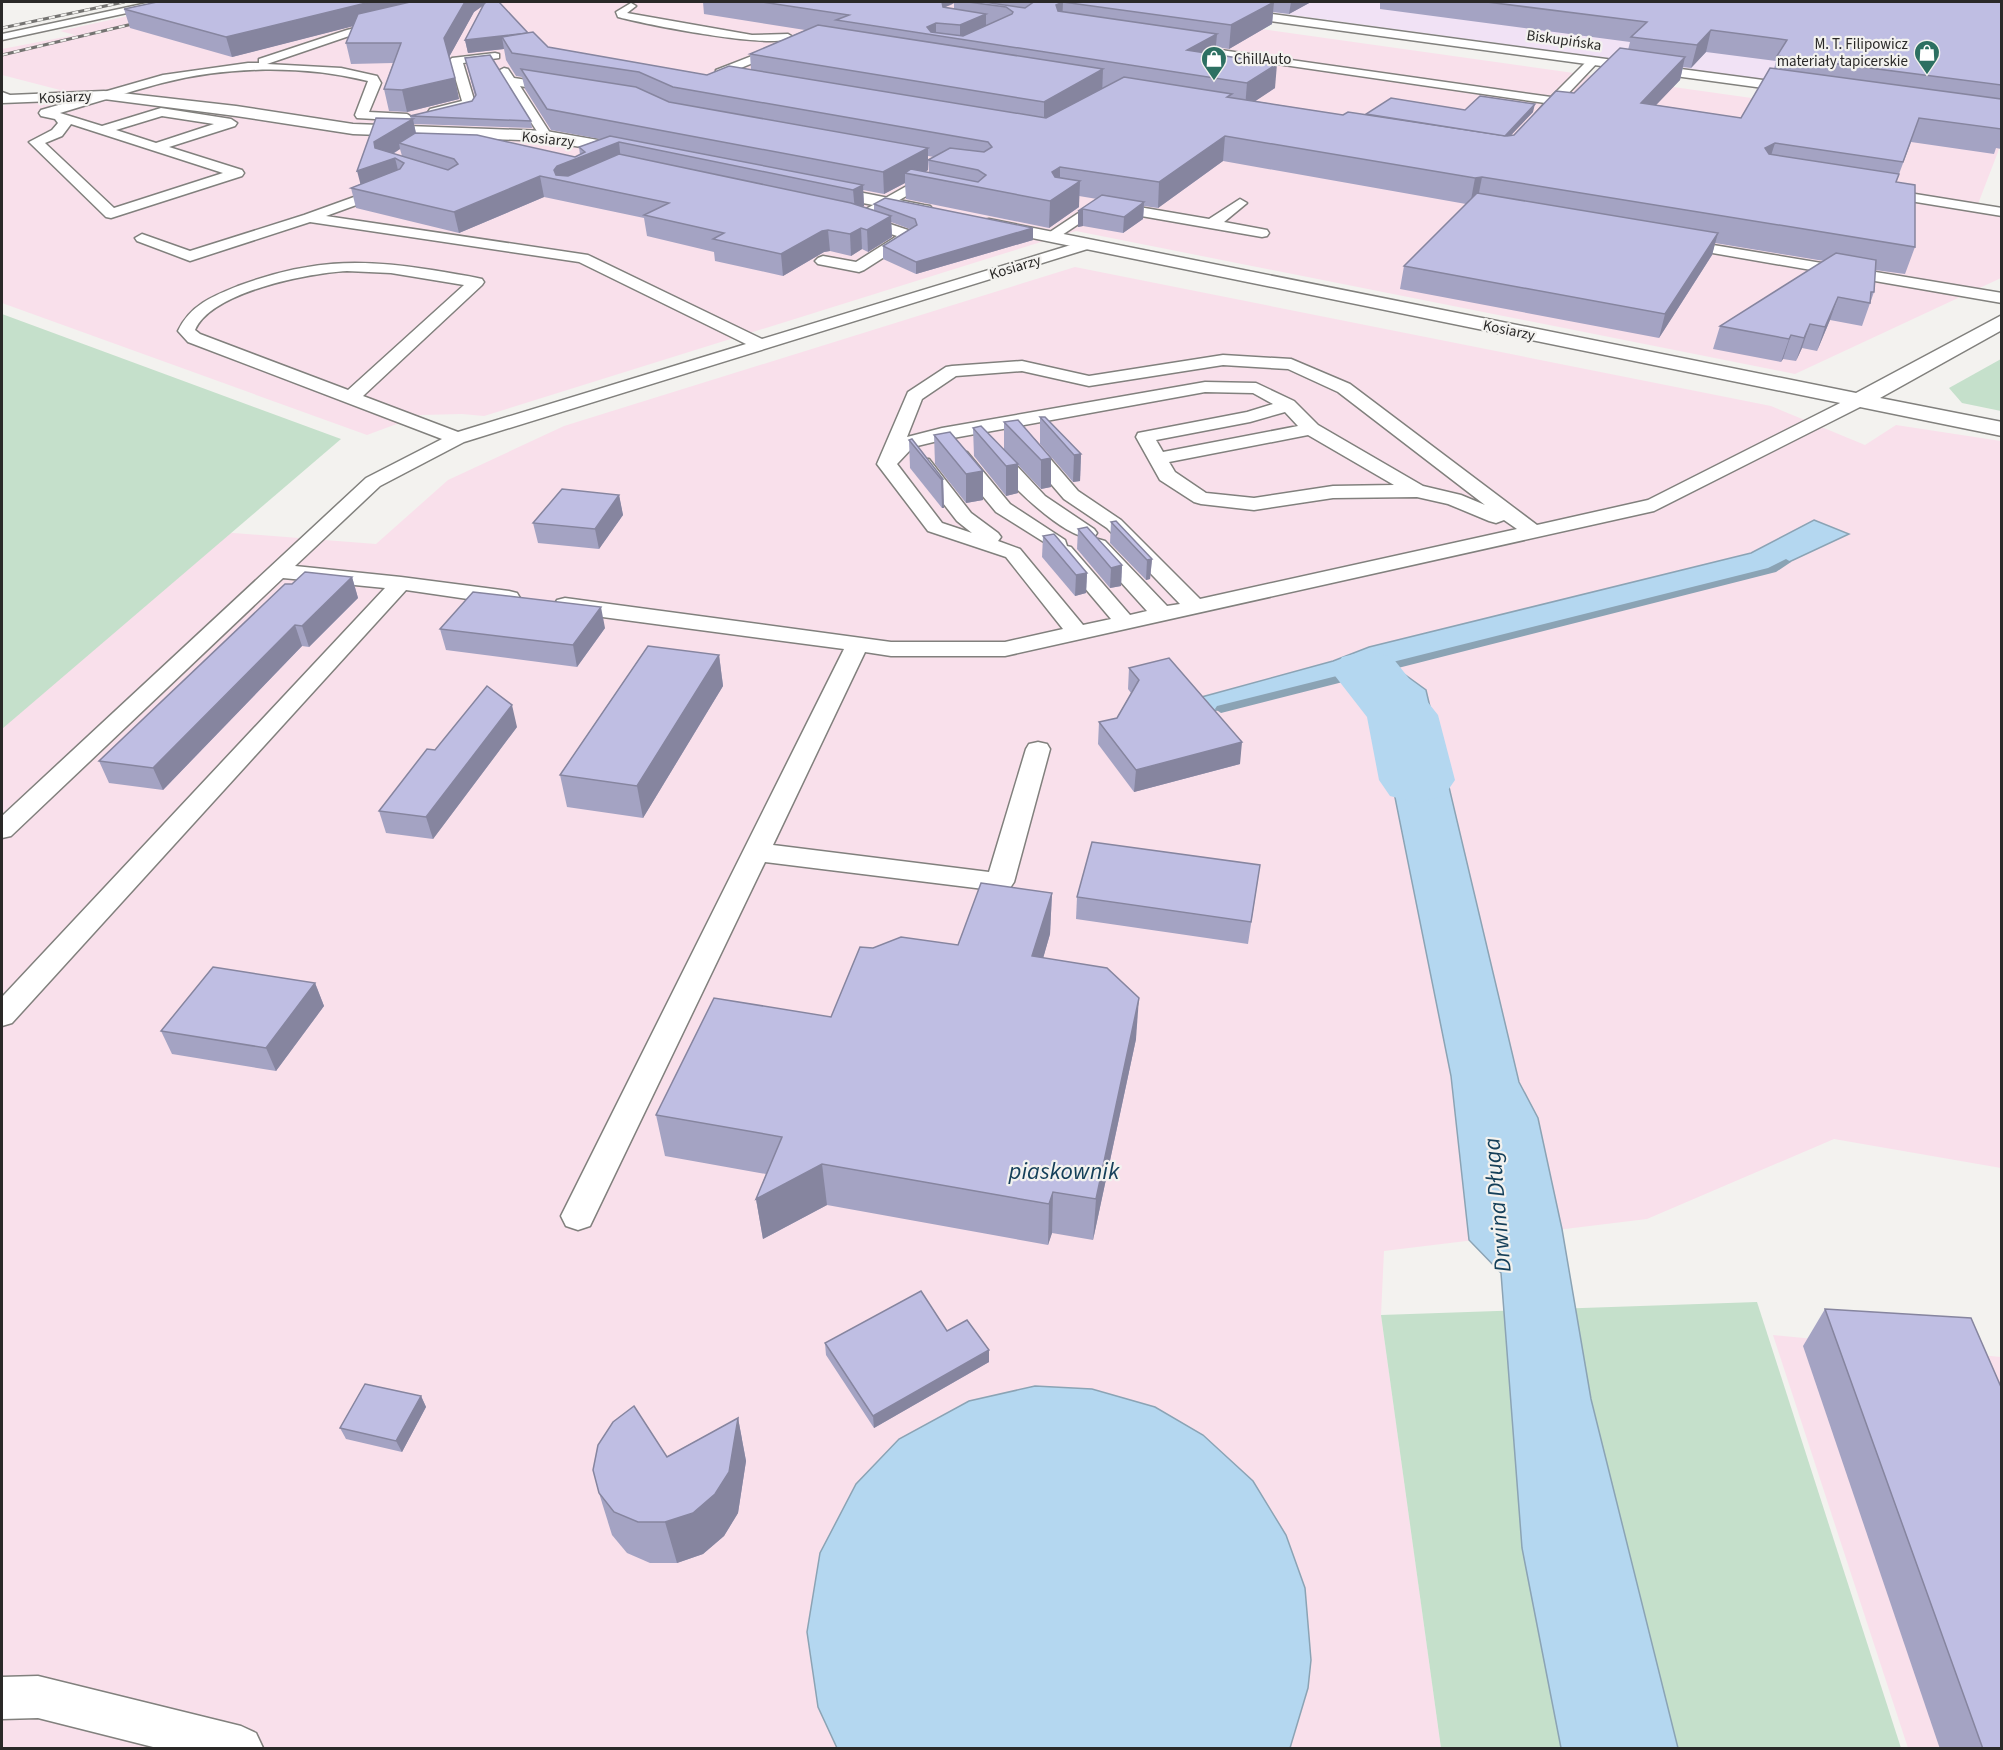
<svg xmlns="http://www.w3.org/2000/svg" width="2003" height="1750" font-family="'Source Sans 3',sans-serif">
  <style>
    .commercial { fill: #f1e2f5 }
    .industrial { fill: #f9e0eb }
    .green { fill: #c5e0cb }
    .water { fill: #b4d7f0; stroke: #8ba3b4; stroke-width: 1.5 }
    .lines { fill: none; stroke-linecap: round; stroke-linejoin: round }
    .stream { fill: #8ba3b4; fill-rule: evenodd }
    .river { fill: #b4d7f0; fill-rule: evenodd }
    .service-casing { stroke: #81807d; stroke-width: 3 }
    .minor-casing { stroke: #81807d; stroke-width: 3 }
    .service { fill: #fff; fill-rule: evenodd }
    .minor { fill: #fff; fill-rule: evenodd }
    .rail-casing { stroke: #747371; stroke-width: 3 }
    .rail { stroke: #f3f2ef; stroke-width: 2; stroke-dasharray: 6; stroke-linecap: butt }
    .wall { fill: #a4a3c3; fill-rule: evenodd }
    .shaded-wall { fill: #86859f }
    .building { fill: #bfbee3; stroke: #86859f; stroke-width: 1.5 }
    .labels { text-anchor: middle; stroke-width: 4.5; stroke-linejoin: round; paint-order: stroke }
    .far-street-label { font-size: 15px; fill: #2a2928; stroke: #f3f2ef }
    .far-poi-label { font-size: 15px; fill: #2a2928; stroke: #f3f2ef; text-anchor: end }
    .near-water-label { font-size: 24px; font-style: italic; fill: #143f59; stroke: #f3f2ef }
  </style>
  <rect width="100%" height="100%" fill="#f3f2ef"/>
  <polygon class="commercial" points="1197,2 1626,2 2001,112"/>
  <g class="industrial">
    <polygon points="191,2 1069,2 2001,133 2001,144 1978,204 2001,208 2001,278 1795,374 1076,231 484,416 462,414 421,415 367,435 2,303 2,106 60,90 2,75 2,49 75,35 60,31"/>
    <polygon points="1075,267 1771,406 1865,445 1896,425 2001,441 2001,1168 1834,1139 1647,1219 1384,1251 1381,1315 1441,1748 2,1748 2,696 196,530 376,544 448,480 564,426"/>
    <polygon points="1773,1335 2001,1357 2001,1748 1908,1748"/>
  </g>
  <g class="green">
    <polygon points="2,314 341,439 2,729"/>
    <polygon points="2001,359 2001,411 1962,403 1949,388"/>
    <polygon points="1757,1302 1901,1748 1441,1748 1381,1315"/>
  </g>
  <g class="water">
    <polygon points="1814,520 1849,534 1772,570 1221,709 1199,714 1187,701 1333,661 1369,647 1751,553"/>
    <polygon points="1400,671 1426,690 1519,1082 1538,1118 1562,1229 1591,1399 1678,1748 1561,1748 1522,1548 1501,1273 1469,1240 1451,1076 1375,698 1374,679"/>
    <polygon points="1035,1386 1092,1389 1155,1407 1203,1435 1253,1481 1286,1535 1305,1588 1311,1660 1308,1688 1290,1748 837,1748 818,1707 807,1632 820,1553 856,1484 899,1439 969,1401"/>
  </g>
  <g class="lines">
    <polygon class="stream" points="1786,559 1791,562 1776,572 1221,713 1215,709 1217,706 1768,568"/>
    <polygon class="river" points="1367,651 1392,657 1438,715 1455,780 1444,796 1417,803 1390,796 1379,780 1367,717 1332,672 1342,657"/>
    <defs>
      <g id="service">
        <polygon points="152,2 169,2 164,5 2,40 2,34"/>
        <path d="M 631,3 L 636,6 L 627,13 L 752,35 L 788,34 L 793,37 C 776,51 645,24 618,17 L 616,12 Z"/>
        <path d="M 387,20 L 391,21 L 391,25 L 355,34 L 267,64 L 341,68 L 377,76 L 381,83 L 369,112 L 407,114 L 413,118 L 411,121 L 357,118 L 355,115 L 368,81 C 303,65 228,66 162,83 C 128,92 94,103 60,113 L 102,126 L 161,108 L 231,119 L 237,123 L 235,126 L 169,147 L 242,170 L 244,173 L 242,176 L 111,218 L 106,217 L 29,142 L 52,130 L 58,123 L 55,119 L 41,116 L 39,113 L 41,110 L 163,75 L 248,63 L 259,63 L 259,59 L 347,30 ZM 162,116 L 214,124 L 156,143 L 116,130 ZM 71,124 L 223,173 L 114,208 L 45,143 L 62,136 Z"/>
        <polygon points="783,44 789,47 787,49 726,74 727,77 739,80 739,86 731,86 715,79 716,70"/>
        <polygon points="1178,44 1551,97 1589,59 1597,59 1599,61 1542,121 1538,122 1532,118 1545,103 1174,49 1172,47"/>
        <polygon points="495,53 499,54 499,58 463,63 475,103 473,106 434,116 430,115 428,112 430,109 462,101 450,60 452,58"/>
        <polygon points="504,68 508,69 514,78 560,85 566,89 560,93 520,86 552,136 551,139 541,139 540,136 498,71"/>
        <polygon points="937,169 942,170 944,173 942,176 869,217 914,232 916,235 914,238 864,270 859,272 818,264 815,261 818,258 823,256 856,262 897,236 852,221 850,218"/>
        <path d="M 390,184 L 397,188 L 395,191 L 326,216 L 588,255 L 762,339 L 1084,241 L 1089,240 L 1096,244 L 1094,247 L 464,442 L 380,486 L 295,566 L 401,577 L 509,591 L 517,593 L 520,598 L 517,603 L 509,605 L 406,590 L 12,1023 L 2,1026 L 2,997 L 385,588 L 283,578 L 11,836 L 2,838 L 2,816 L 366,478 L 442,439 L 188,342 L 178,331 C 190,305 213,296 238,286 C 308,260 358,258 432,270 C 448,273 465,275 482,279 L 484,282 L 482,285 L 363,396 L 458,432 L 746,344 L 579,262 L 310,222 L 190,261 L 137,241 L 135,238 L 142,234 L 190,251 L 304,215 ZM 347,271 L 391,273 L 464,285 L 348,390 L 200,334 L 195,330 C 211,292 308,273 347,271 Z"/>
        <polygon points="1878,188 2002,208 2002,216 1873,195 1871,192"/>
        <polygon points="1240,199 1247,203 1224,222 1267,230 1269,233 1267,236 1262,237 1101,209 1056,239 1046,239 1044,236 1098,200 1209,219"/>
        <polygon points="1677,239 2002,293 2002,303 1672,246 1670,243 1672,240"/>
        <path d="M 1223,355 L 1291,359 L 1350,384 L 1537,525 L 1648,500 L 1852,397 L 1864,397 L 1867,401 L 1864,405 L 1654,511 L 1005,656 L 891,656 L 865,652 L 773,845 L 989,872 L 1026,749 L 1029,744 L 1038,742 L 1047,744 L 1050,749 L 1014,882 L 1010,888 L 1000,891 L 765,862 L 590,1226 L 578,1230 L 566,1226 L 561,1216 L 844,649 L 565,612 L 557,610 L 554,605 L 557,600 L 565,598 L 891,642 L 1005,642 L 1063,629 L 1006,557 L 928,531 L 877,464 L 908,392 L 946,367 L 952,366 L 1022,361 L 1089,376 ZM 1223,365 L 1288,369 L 1338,392 L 1485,505 L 1461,495 L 1423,486 L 1318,425 L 1294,401 L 1256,383 L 1205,382 L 942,428 L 907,437 L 922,399 L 956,376 L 1022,371 L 1089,386 ZM 1205,392 L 1253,393 L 1273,404 L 1247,412 L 1138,433 L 1136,437 L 1160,480 L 1194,502 L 1201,504 L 1254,510 L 1333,498 L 1417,497 L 1448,504 L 1489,521 L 1496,523 L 1504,520 L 1517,529 L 1200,599 L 1121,520 L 1078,491 L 1034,440 L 1020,440 L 1018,444 L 1020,448 L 1064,499 L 1107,528 L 1180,604 L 1167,606 L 1105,541 L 1098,539 L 1091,541 L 1088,545 L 1091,549 L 1147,611 L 1130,615 L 1071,547 L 1067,546 L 1065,540 L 1010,504 L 967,452 L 953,452 L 951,456 L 953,460 L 996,512 L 1055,549 L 1057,555 L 1111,619 L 1083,625 L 1020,549 L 998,541 L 1001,537 L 998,533 L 971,513 L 929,459 L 915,459 L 912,463 L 957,521 L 972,533 L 942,523 L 897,464 L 913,447 L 942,440 ZM 1285,412 L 1298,426 L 1163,452 L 1156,440 L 1250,422 ZM 1308,435 L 1394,485 L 1333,486 L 1254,498 L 1206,493 L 1175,472 L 1169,462 Z"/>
        <path d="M 992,445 L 999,447 L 1045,496 L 1094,529 L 1097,533 L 1094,537 C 1067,544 998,473 983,451 L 985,447 Z"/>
        <polygon points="38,1676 241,1726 256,1733 263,1748 157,1748 38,1718 2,1719 2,1677"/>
      </g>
      <g id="minor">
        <polygon points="1153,2 1183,2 1807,86 1814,90 1807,94 1159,6"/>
        <polygon points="104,91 236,106 353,124 546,131 633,146 641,151 633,156 546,141 353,134 236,116 104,99 2,103 2,92 10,95"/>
        <polygon points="818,184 924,205 930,206 933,210 930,214 924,215 812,193 810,189 812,185"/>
        <polygon points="989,219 1856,393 2002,315 2002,330 1880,398 2002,422 2002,436 983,228 980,224 983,220"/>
      </g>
    </defs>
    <use href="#service" class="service-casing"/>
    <use href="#minor" class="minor-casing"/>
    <use href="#service" class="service"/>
    <use href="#minor" class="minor"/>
    <defs>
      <g id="rail">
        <polyline points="2,28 124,2"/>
        <polyline points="2,55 145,21"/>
      </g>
    </defs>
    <use href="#rail" class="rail-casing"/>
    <use href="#rail" class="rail"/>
  </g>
  <g class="wall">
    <path d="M 499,2 L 528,33 L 548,47 L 707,75 L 751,69 L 750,54 L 805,30 L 704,14 L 703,2 L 1311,2 L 1289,14 L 1273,12 L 1272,24 L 1229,49 L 1216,47 L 1215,55 L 1275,88 L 1255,101 L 1343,115 L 1465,110 L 1533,112 L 1511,135 L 1514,135 L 1574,93 L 1628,50 L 1630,42 L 1380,9 L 1380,2 L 2001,2 L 2001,149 L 1996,148 L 1994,154 L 1911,142 L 1896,182 L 1915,247 L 1905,274 L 1875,270 L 1874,292 L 1862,326 L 1830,320 L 1817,351 L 1802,348 L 1796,361 L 1783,359 L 1781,362 L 1713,349 L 1720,326 L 1824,261 L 1715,243 L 1712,255 L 1659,338 L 1400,289 L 1404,266 L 1466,204 L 1223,161 L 1158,208 L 1144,206 L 1143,219 L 1123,233 L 1083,226 L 1078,227 L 1078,211 L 1097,199 L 1079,196 L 1079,207 L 1049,228 L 906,199 L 905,183 L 884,194 L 863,190 L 864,206 L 862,207 L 874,210 L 874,204 L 1033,228 L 1033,240 L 916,274 L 883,259 L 883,246 L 910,229 L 891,222 L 892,237 L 868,252 L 862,249 L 851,256 L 830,251 L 824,252 L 783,276 L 715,261 L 714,252 L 647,236 L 644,218 L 544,197 L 459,233 L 356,208 L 351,188 L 360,184 L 411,119 L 410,116 L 472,101 L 475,96 L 465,58 L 531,121 L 532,128 L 414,124 L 416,133 L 575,157 L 580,155 L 579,147 L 600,139 L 551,130 L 525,89 L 522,77 L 516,76 L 506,60 L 504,49 L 468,53 L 465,40 L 483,5 L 474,12 L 449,57 L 459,99 L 407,112 L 389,111 L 384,89 L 393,63 L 351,64 L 346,43 L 353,26 L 232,57 L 130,28 L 124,9 ZM 954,3 L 954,9 L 945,7 L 951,5 ZM 1706,52 L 1776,61 L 1774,69 L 1741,118 L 1656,105 L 1680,80 L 1683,67 L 1691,68 ZM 400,149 L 402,156 L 393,154 ZM 928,156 L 934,157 L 928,160 L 929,173 L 925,172 L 928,170 Z"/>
    <polygon points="1040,417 1081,454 1080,481 1073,482 1040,444"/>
    <polygon points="1004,422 1051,458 1051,487 1041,489 1018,465 1018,493 1006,496 974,456 973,428 1004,450"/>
    <polygon points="934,435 983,471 983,500 966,503 935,464"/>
    <polygon points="909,440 943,479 944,508 942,508 910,468"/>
    <polygon points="619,495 623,515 599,549 538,543 533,523"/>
    <polygon points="1111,522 1152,559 1150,579 1146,580 1110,543"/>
    <polygon points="1078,529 1122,565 1121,586 1110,588 1077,549"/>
    <polygon points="1043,536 1087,573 1086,593 1075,596 1042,557"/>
    <polygon points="352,577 358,598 309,647 302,646 163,790 109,783 99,761 292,584"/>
    <polygon points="605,628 577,667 446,650 440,629"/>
    <polygon points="719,655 723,686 643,818 567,807 560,775"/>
    <polygon points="1129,668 1240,764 1134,792 1098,744 1099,722 1117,718 1131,693 1128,689"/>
    <polygon points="517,727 433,839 386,833 379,811 435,750"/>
    <polygon points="1260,865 1248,944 1076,919 1077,897"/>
    <polygon points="1052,893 1050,934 1043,958 1136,1039 1093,1240 1052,1233 1048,1245 827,1205 763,1239 756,1199 766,1174 665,1156 656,1115 831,1017 873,948 958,945"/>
    <polygon points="315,983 324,1006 276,1071 172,1054 161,1031"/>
    <polygon points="1825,1309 2001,1749 1940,1749 1803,1346"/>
    <polygon points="947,1331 989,1362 874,1428 826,1355 825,1343"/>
    <polygon points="421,1396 426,1407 402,1452 346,1439 340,1428"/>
    <polygon points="738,1418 746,1461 738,1513 724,1536 703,1554 677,1563 650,1563 627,1553 612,1535 599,1493"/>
  </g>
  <g class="shaded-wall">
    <polygon points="370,2 435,2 436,5 232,57 226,37"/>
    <polygon points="465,2 486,2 487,3 474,12 448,59 444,38"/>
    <polygon points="941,2 954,2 954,3 941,9"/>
    <polygon points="1063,2 1062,25 1056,5"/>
    <polygon points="1274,2 1272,24 1229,49 1231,25"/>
    <polygon points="1291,2 1311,2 1289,14"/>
    <polygon points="986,14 986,37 960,39 960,25"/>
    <polygon points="936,23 936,35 927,34 927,27"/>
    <polygon points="1711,30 1706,52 1691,68 1697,45"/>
    <polygon points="528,33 502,37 504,49 468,53 465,40"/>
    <polygon points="1217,34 1215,57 1185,74 1187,50"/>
    <polygon points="1685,57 1680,80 1635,127 1641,103"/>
    <polygon points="1277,64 1275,88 1245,108 1247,83"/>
    <polygon points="1103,69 1102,96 1044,130 1044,102"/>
    <polygon points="455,78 459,99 407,112 402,90"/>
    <polygon points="1535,104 1533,112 1498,149 1500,141"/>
    <polygon points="413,119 417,139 399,143 400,149 379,162 395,158 400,178 362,190 357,171 374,142"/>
    <polygon points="1225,136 1223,161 1158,208 1159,182"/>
    <polygon points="619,142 621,162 555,179 554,170 557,166"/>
    <polygon points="1775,143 1767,168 1765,148"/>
    <polygon points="928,148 928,170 919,176 905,173 905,183 884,194 883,172"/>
    <polygon points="1060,167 1060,193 1052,172"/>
    <polygon points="540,176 544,197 459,233 454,212"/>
    <polygon points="1482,177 1477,203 1470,205 1475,178"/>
    <polygon points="1080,181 1079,207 1049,228 1050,201"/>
    <polygon points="863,185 864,206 855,211 853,190"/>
    <polygon points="1144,202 1143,219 1123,233 1124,217"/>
    <polygon points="1083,209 1083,226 1078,227 1078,211"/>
    <polygon points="891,216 892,237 868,252 867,230"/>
    <polygon points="861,228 862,249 851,256 850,234"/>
    <polygon points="1033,228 1033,240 916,274 916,262"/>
    <polygon points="828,230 830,251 824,252 783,276 781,254 822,231"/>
    <polygon points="1718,233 1712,255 1659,338 1665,314"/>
    <polygon points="1838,297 1830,320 1817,351 1825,327"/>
    <polygon points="1810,324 1802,348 1796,361 1804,338"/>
    <polygon points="1791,335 1783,359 1781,362 1789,339"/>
    <polygon points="1081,454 1080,481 1073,482 1074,455"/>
    <polygon points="1051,458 1051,487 1041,489 1041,460"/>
    <polygon points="1018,464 1018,493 1006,496 1006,466"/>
    <polygon points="983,471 983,500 966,503 966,474"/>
    <polygon points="941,479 943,479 944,508 942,508"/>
    <polygon points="619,495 623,515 599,549 595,529"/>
    <polygon points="1152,559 1150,579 1146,580 1147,560"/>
    <polygon points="1122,565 1121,586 1110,588 1111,568"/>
    <polygon points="1087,573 1086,593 1075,596 1076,575"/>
    <polygon points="352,577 358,598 309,647 302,626"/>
    <polygon points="601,607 605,628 577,667 573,645"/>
    <polygon points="295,625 302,646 163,790 153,768"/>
    <polygon points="719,655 723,686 643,818 637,786"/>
    <polygon points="512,705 517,727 433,839 426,817"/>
    <polygon points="1242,742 1240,764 1134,792 1136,770"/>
    <polygon points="1052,893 1050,934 1032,997 1032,956"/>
    <polygon points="315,983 324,1006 276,1071 266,1048"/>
    <polygon points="1139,998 1136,1039 1093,1240 1096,1199"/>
    <polygon points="822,1164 827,1205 763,1239 756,1199"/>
    <polygon points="1053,1192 1052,1233 1048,1245 1049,1204"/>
    <polygon points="989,1350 989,1362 874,1428 873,1416"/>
    <polygon points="421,1396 426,1407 402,1452 396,1441"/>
    <polygon points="738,1418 746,1461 738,1513 724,1536 703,1554 677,1563 665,1522"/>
  </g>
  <g class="building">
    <polygon points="157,2 370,2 226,37 124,9"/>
    <polygon points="410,2 465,2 444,38 455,78 402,90 384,89 401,43 346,43 358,14"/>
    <polygon points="486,2 499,2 528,33 465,40 484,4"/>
    <polygon points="762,2 942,2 943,7 986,14 960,25 936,23 927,27 931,32 963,36 1012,14 1013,12 1006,7 968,2 984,2 1025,8 1032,3 1030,2 1274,2 1231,25 1063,2 1056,5 1058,11 1217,34 1187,50 1277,64 1247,83 836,20 849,15"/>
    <polygon points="1487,2 2001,2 2001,85 1777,56 1787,40 1711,30 1697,45 1631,37 1647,22"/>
    <polygon points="818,25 1103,69 1044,102 750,54"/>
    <polygon points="533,32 548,47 707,75 729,66 1046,118 1124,77 1232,94 1227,97 1343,115 1348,112 1507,136 1514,135 1556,91 1574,93 1620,48 1685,57 1641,103 1741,118 1770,68 2001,99 2001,129 1919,118 1903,162 1775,143 1765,148 1769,154 1899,174 1896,182 1915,185 1915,247 1482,177 1475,178 1225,136 1159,182 1060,167 1052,172 1055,177 1080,181 1050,201 905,173 911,169 978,182 986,175 978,170 928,160 950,148 984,152 992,147 988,142 673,87 639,72 512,53 502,37"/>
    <polygon points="490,55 531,121 410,116 472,101 476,95 465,58"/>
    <polygon points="521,69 636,87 669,102 928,148 883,172 547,109"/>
    <polygon points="1480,96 1535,104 1505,136 1366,114 1391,98 1465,110"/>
    <polygon points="376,118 413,119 374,142 375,148 448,170 458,164 454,159 399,143 415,133 477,135 575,157 585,152 579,147 610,136 863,185 853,190 619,142 557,166 554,170 556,175 568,176 619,154 851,203 891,216 867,230 861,228 850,234 828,230 822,231 781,254 713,239 724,233 644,215 669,203 540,176 454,212 351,188 400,169 404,163 395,158 357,171"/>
    <polygon points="1477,193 1718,233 1665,314 1404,266"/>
    <polygon points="1102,195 1144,202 1124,217 1083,209 1078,211"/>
    <polygon points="885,198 1033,228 916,262 883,246 917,225 915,219 874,204"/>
    <polygon points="1836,253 1876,260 1874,292 1871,292 1870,303 1838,297 1825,327 1810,324 1804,338 1791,335 1789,339 1720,326"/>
    <polygon points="1040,417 1045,417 1081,454 1074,455"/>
    <polygon points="1018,420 1051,458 1041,460 1004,422"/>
    <polygon points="981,426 1018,464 1006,466 973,428"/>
    <polygon points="950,432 983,471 966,474 934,435"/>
    <polygon points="912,439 943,479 941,479 909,440"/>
    <polygon points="562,489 619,495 595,529 533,523"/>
    <polygon points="1116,521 1152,559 1147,560 1111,522"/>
    <polygon points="1087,527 1122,565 1111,568 1078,529"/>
    <polygon points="1054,534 1087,573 1076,575 1043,536"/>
    <polygon points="305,572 352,577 302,626 295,625 153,768 99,761 285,584 292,584"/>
    <polygon points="473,592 601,607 573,645 440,629"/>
    <polygon points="648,646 719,655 637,786 560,775"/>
    <polygon points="1169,658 1242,742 1136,770 1099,722 1117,718 1139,680 1129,668"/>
    <polygon points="487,686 512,705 426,817 379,811 427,749 435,750"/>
    <polygon points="1092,842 1260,865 1251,922 1077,897"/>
    <polygon points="981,883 1052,893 1032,956 1107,968 1139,998 1096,1199 1053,1192 1049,1204 822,1164 756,1199 782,1137 656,1115 714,998 831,1017 860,947 873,948 901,937 958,945"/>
    <polygon points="213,967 315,983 266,1048 161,1031"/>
    <polygon points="921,1291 947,1331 967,1320 989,1350 873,1416 825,1343"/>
    <polygon points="1825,1309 1971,1318 2001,1387 2001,1749 1983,1749"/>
    <polygon points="365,1384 421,1396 396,1441 340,1428"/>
    <polygon points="634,1406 667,1457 738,1418 729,1472 715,1494 693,1513 665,1522 638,1522 614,1512 599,1493 593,1470 598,1445 613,1422"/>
  </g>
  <defs>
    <symbol id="shop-pin" viewBox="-11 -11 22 30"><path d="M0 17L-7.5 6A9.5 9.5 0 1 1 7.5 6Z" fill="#2d7062" stroke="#f3f2ef"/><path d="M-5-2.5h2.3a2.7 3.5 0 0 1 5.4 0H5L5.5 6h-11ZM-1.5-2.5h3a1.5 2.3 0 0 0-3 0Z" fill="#fff"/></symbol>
  </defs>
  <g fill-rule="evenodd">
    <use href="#shop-pin" x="1912" y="38" width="30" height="40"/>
    <use href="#shop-pin" x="1199" y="44" width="30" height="40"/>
  </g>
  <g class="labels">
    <g class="far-street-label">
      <text transform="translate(1564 40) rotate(8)" y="5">Biskupińska</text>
      <text transform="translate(65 97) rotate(-3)" y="5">Kosiarzy</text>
      <text transform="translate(548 139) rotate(6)" y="5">Kosiarzy</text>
      <text transform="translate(1015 267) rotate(-17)" y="5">Kosiarzy</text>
      <text transform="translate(1509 330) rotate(12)" y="5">Kosiarzy</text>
    </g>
    <g class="far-poi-label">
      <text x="1908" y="49">M. T. Filipowicz<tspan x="1908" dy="17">materiały tapicerskie</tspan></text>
      <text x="1234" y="64" text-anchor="start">ChillAuto</text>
    </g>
    <g class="near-water-label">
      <text x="1064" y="1179">piaskownik</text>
      <text transform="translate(1497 1205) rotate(-95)" y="8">Drwina Długa</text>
    </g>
  </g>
  <rect width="2003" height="1750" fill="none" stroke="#2a2928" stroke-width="6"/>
</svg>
